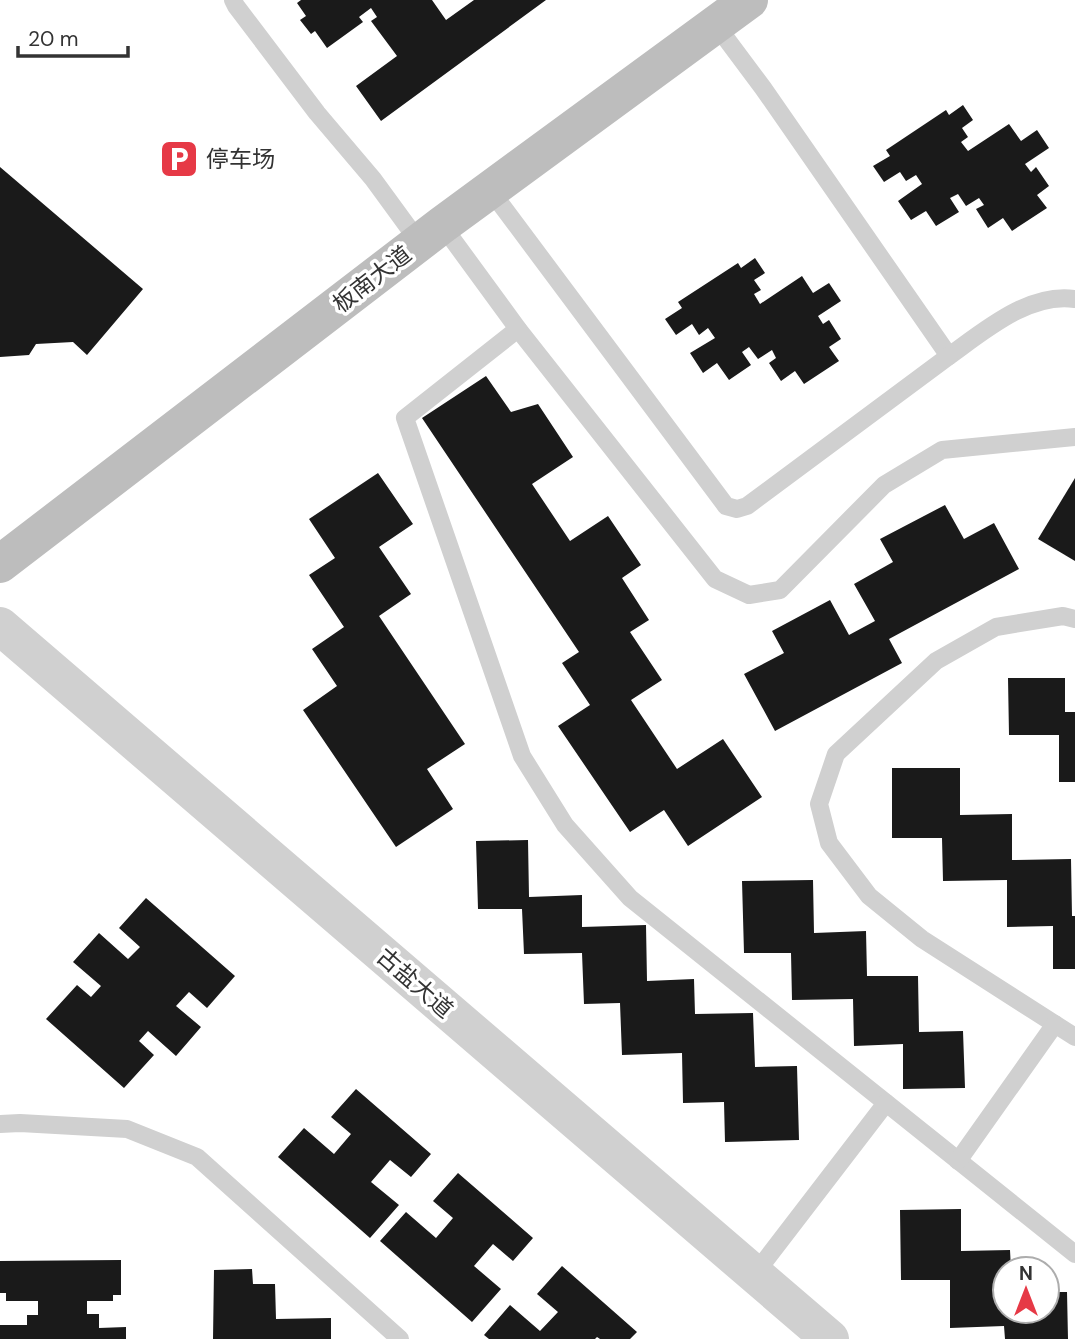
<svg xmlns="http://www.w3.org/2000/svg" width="1075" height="1339" font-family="'DM Sans','Noto Sans SC',sans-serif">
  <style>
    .building { fill: #1a1a1a }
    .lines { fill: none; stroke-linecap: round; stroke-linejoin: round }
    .service { stroke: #d0d0d0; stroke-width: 18 }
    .tertiary { stroke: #d0d0d0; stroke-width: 38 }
    .secondary { stroke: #bdbdbd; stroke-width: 38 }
    .labels { text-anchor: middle; stroke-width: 7; stroke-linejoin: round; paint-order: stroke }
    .poi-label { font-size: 23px; fill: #333; stroke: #fff; text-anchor: start }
    .street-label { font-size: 23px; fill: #333; stroke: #fff }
  </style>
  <rect width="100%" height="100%" fill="#fff"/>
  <g class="building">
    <polygon points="301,0 432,0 446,20 474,0 546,0 381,121 356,86 397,56 371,21 377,17 371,8 359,17 363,22 327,48 315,31 311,34 300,20 306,16 297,3"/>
    <polygon points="963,105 973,120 962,128 968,137 961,142 968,151 1009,124 1021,141 1037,130 1049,148 1025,164 1031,172 1036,167 1049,186 1037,195 1047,208 1012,231 1003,218 988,228 976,209 984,205 979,198 966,206 958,194 950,198 959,212 936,226 926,211 911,220 898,201 922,184 916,175 906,181 900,172 884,182 873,166 890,156 886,150 946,110 949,115"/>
    <polygon points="0,167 143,289 87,355 73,342 36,344 29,355 0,357"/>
    <polygon points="755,258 765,273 754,280 761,290 754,294 760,304 802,276 813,293 829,283 841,301 818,316 823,324 829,320 841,339 829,347 839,361 804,384 795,371 781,381 769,363 776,358 772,350 758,359 749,347 742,352 751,365 729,380 717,363 703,373 690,353 715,338 708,328 699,335 692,324 676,335 665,319 682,308 678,302 738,263 741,268"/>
    <polygon points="486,376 511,412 538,404 573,457 532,484 570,541 608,516 641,565 622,578 649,620 630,632 662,680 631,700 677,769 723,739 762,797 688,846 664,810 630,832 558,726 590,705 562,663 579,652 422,418"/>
    <polygon points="378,473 413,524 379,547 411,594 379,616 465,744 427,769 453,809 396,847 303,710 337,686 312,649 344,627 309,575 335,558 309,519"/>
    <polygon points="1075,478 1075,561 1038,539"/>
    <polygon points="945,505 964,539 994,523 1019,569 889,639 902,663 775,731 744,674 784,653 772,631 830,600 849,635 875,621 854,584 893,562 880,539"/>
    <polygon points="1008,678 1065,678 1065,712 1075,712 1075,782 1059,782 1059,735 1009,735"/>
    <polygon points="892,768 960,768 960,815 1012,814 1012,860 1071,859 1072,916 1075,916 1075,969 1053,969 1053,926 1007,927 1007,880 943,881 942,838 892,838"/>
    <polygon points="528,840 529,897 582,895 582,927 646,925 647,981 694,979 695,1014 753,1013 755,1067 797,1066 799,1140 725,1142 724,1102 683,1103 682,1053 622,1055 620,1003 584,1004 582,953 524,954 522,909 478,909 476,841"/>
    <polygon points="813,880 814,933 866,931 867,976 918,976 919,1032 963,1031 965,1088 903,1089 903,1044 854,1046 853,999 792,1000 791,953 744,953 742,881"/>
    <polygon points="146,898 235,976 207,1008 189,992 176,1006 201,1027 176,1056 148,1031 139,1041 154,1055 124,1088 46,1019 77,985 91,997 101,986 73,962 99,933 128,959 140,947 119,928"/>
    <polygon points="356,1089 431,1154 411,1177 390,1160 371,1182 399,1205 370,1238 278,1157 304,1128 334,1154 351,1134 331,1117"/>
    <polygon points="458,1173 533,1238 513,1261 493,1244 474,1266 501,1289 472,1322 380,1241 406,1212 436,1238 453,1218 433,1201"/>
    <polygon points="961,1209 961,1251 1010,1250 1011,1269 1005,1269 1005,1311 1047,1311 1047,1292 1067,1292 1068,1339 1005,1339 1004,1326 950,1328 950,1280 901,1280 900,1210"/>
    <polygon points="121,1260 121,1295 113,1295 113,1301 87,1301 87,1314 99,1314 99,1328 126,1327 126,1339 0,1339 0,1325 27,1325 27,1315 38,1315 38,1301 6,1301 6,1293 0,1293 0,1261"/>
    <polygon points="562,1266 637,1332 630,1339 600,1339 597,1337 595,1339 489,1339 484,1335 510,1305 540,1331 558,1312 537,1294"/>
    <polygon points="252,1269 253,1284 275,1284 276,1319 331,1318 331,1339 213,1339 214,1270"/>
  </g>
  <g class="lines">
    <g class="service">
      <polyline points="233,0 236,6 317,113 373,179 419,242"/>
      <path d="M 716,25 L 763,88 L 949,356 C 984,331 1029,292 1075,299"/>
      <polyline points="491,191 726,506 737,509 747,506 949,356"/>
      <polyline points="442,225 518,329 715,579 749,595 780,590 884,485 942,450 1075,437"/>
      <polyline points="518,329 405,418 522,756 565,825 630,898 1075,1254"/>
      <polyline points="1075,619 1063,616 996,627 936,661 836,754 819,804 829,843 869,896 922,939 1075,1037"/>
      <polyline points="0,1124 20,1123 127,1129 197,1157 400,1339"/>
      <polyline points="958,1161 1055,1024"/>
      <polyline points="754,1275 886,1103"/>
    </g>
    <polyline class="tertiary" points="0,626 830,1339"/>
    <polyline class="secondary" points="0,564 442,225 749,0"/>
  </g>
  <defs>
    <symbol id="parking-square" viewBox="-11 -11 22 22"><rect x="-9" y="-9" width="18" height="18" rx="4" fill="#e63946" stroke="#fff"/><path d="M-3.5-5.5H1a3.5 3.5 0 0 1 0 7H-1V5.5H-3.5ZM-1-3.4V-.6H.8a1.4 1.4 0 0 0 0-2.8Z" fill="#fff"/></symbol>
  </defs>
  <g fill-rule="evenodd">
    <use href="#parking-square" x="157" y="137" width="44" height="44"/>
  </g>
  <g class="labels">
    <g class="poi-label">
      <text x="206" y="167">停车场</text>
    </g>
    <g class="street-label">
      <text transform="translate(372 279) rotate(-38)" y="8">板南大道</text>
      <text transform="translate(415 983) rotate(41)" y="8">古盐大道</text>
    </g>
  </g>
  <g transform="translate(1026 1290)"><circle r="33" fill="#ffffff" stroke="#adadad" stroke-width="2"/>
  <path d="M0-5L12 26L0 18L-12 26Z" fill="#e63946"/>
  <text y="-10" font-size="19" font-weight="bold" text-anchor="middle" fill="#333333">N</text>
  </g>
  <path d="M18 46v10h110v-10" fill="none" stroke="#333333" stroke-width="3.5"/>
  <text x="28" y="46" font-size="21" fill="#333333" stroke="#ffffff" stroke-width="5" paint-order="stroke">20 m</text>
</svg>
